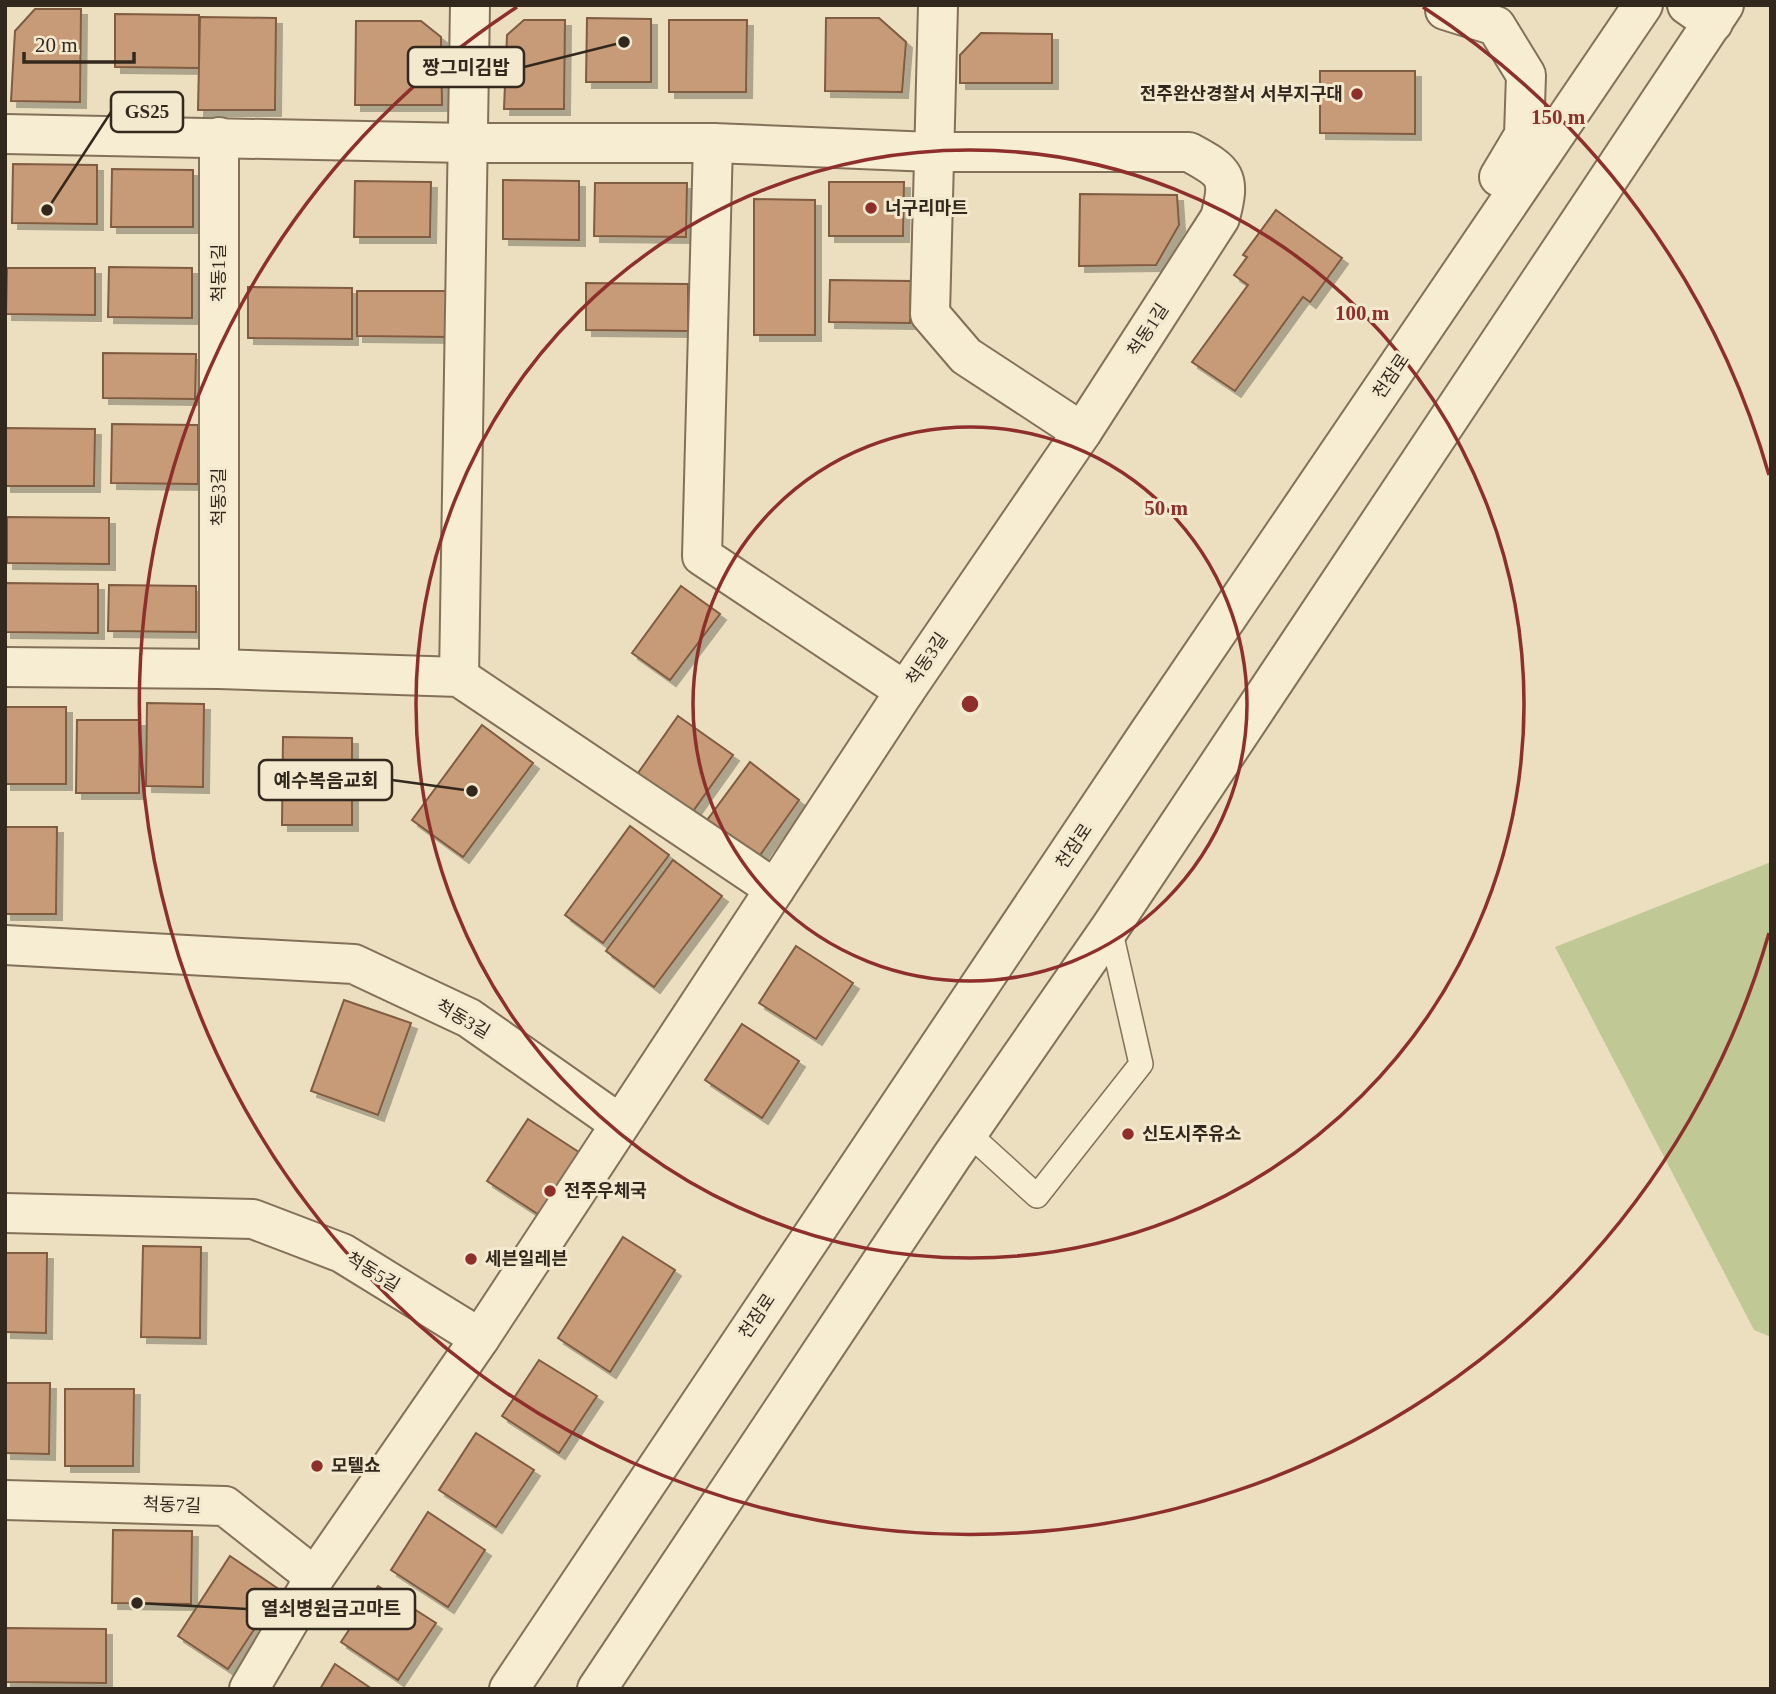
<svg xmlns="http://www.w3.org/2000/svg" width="1776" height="1694" font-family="'Times New Roman','Noto Sans KR',serif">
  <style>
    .green { fill: #c0c895 }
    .building { fill: #c79b77; stroke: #805b40; stroke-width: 2; filter: url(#shadow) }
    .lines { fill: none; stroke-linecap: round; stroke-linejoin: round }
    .service-casing { stroke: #837059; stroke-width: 26 }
    .minor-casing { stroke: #837059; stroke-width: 42 }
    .tertiary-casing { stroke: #837059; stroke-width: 42 }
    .service { stroke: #f6edd2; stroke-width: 23 }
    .minor { stroke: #f6edd2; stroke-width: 38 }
    .tertiary { stroke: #f6edd2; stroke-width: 38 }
    .ring { fill: none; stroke: #8e2f2c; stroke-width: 3.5 }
    .poi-dot { fill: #8e2f2c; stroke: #f3e9cf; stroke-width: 2.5 }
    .labels { text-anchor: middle; stroke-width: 6; stroke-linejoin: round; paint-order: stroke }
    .poi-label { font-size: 18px; font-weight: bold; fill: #33281d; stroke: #f3e9cf; text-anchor: start }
    .street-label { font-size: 18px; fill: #33281d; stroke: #f3e9cf }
    .centre { fill: #8e2f2c; stroke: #f3e9cf; stroke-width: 3.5 }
    .ring-label { font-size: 21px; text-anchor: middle; font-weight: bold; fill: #8e2f2c; stroke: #f3e9cf; stroke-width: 6; stroke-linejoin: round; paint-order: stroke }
    .leader { fill: none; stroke: #33281d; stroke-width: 2.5 }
    .callout-dot { fill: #33281d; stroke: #f3e9cf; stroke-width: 2.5 }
    .callout { fill: #f3e9cf; stroke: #33281d; stroke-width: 2.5 }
    .callout-label { font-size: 19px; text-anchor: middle; font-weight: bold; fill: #33281d }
  </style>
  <defs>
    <filter id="shadow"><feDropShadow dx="6" dy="6" stdDeviation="0" flood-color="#0004"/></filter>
  </defs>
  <rect width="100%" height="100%" fill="#ebdfc0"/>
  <polygon class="green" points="1771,862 1771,1337 1754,1330 1555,947"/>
  <g class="building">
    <polygon points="35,9 81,9 80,102 11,101 15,31"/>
    <polygon points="115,14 199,15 199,68 115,67"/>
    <polygon points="200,17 276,18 275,110 198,110"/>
    <polygon points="587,18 651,19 651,82 586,82"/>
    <polygon points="826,18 879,18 906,42 902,92 825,91"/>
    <polygon points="524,20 565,20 564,109 504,109 507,35"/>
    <polygon points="669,20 747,20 746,92 669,92"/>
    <polygon points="356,21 421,21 441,37 442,105 355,105"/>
    <polygon points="981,33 1052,34 1052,83 960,83 960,55"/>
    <polygon points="1320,71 1415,71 1415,134 1320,133"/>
    <polygon points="13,164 97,165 97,224 12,223"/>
    <polygon points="112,169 193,170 193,227 111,227"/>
    <polygon points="503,180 579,181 579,240 503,239"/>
    <polygon points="355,181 431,182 430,237 354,237"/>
    <polygon points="829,182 904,182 903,236 829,236"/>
    <polygon points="595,183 687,183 686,237 594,236"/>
    <polygon points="1080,194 1177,195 1179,225 1156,265 1079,266"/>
    <polygon points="754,199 815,200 815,335 754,335"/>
    <polygon points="1276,210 1342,258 1310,302 1303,297 1235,391 1192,362 1248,285 1234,275 1247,257 1243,255"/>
    <polygon points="109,267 192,268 192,318 108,317"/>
    <polygon points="7,268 95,268 95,315 6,314"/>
    <polygon points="830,280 911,281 910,323 829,322"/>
    <polygon points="586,283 688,284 688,331 586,330"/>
    <polygon points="248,287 352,288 352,339 248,338"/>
    <polygon points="357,291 450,291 450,337 357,336"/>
    <polygon points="103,353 196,354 195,399 103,398"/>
    <polygon points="112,424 198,425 198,484 111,483"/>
    <polygon points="5,428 95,429 94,486 5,486"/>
    <polygon points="7,517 109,518 109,564 7,563"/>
    <polygon points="5,583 98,584 98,633 5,632"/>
    <polygon points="109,585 196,586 196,632 108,631"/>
    <polygon points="681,586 720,614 670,680 632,653"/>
    <polygon points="147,703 204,704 203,787 146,786"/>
    <rect x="5" y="707" width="61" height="77"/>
    <polygon points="678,716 733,755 691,814 636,776"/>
    <polygon points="77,720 140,720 139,793 76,793"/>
    <polygon points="482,725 533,763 463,857 412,820"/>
    <polygon points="283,737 352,738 352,825 282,825"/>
    <polygon points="750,762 799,800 756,861 702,827"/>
    <polygon points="630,826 669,855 603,943 565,915"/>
    <polygon points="5,827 57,827 56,914 5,914"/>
    <polygon points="673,860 722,896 654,987 606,951"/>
    <polygon points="796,946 853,983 816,1039 759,1003"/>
    <polygon points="344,1000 411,1023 378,1115 311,1091"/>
    <polygon points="742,1024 799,1061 762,1118 705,1080"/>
    <polygon points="528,1119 588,1158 547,1220 487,1181"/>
    <polygon points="623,1237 675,1270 610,1372 558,1338"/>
    <polygon points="143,1246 201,1247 200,1338 141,1337"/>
    <polygon points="5,1253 47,1253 46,1333 5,1332"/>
    <polygon points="539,1360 597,1396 559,1453 502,1416"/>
    <polygon points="5,1383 50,1383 49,1454 5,1453"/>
    <polygon points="65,1389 134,1389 133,1466 65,1466"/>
    <polygon points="476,1433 534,1470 496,1527 439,1490"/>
    <polygon points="428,1512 485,1550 448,1607 391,1570"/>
    <polygon points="113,1530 192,1531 191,1604 112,1603"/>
    <polygon points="230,1556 280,1590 228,1669 178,1636"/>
    <polygon points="378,1586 436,1623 398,1680 341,1642"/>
    <polygon points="5,1628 106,1629 106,1683 5,1682"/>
    <polygon points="335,1664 372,1689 320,1689"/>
  </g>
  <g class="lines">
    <defs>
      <polyline id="service" points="969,1134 1037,1196 1141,1064 1110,928"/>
      <g id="minor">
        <polyline points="938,5 930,314 966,356 1082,432"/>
        <polyline points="1687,5 1713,23"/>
        <path d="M 5,134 L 467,143 L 713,143 L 932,152 L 1189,152 C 1226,172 1231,176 1220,218 L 1082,432 L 905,691 L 480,1338 L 315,1577"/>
        <polyline points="713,143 702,556 905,691"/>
        <polyline points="5,667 219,669 459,677 775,889"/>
        <polyline points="219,669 219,137"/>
        <polyline points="459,677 470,5"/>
        <polyline points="5,945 354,964 469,1018 620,1124"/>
        <polyline points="5,1213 253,1219 342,1253 480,1338"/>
        <polyline points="5,1500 225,1506 315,1577 249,1689"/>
      </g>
      <g id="tertiary">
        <polyline points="1445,5 1445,10 1496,26 1526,75 1524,135 1499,177"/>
        <polyline points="509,1689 1146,737 1643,5"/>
        <polyline points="597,1689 952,1156 1110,928 1724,5"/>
      </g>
    </defs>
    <use href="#service" class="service-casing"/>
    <use href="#minor" class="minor-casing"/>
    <use href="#tertiary" class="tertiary-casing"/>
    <use href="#service" class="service"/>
    <use href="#minor" class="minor"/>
    <use href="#tertiary" class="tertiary"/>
  </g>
  <g class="ring">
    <circle cx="970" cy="704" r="277"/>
    <circle cx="970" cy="704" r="554"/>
    <path d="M1769 933A831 831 0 1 1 517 7M1423 7A831 831 0 0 1 1769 475"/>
  </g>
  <g class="poi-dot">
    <circle cx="1357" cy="94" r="7"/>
    <circle cx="871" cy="208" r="7"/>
    <circle cx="1128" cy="1134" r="7"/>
    <circle cx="550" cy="1191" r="7"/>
    <circle cx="471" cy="1259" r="7"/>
    <circle cx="317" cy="1466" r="7"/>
  </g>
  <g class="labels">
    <g class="poi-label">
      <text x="1343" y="100" text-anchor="end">전주완산경찰서 서부지구대</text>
      <text x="885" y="214">너구리마트</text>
      <text x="1142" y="1140">신도시주유소</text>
      <text x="564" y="1197">전주우체국</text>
      <text x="485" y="1265">세븐일레븐</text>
      <text x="331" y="1472">모텔쇼</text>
    </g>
    <g class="street-label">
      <text transform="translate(219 273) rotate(-90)" y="6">척동1길</text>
      <text transform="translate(1148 330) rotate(-57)" y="6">척동1길</text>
      <text transform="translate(1391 376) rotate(-56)" y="6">천잠로</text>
      <text transform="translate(219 497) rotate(-90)" y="6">척동3길</text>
      <text transform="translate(927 659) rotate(-56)" y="6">척동3길</text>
      <text transform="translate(1074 846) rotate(-56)" y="6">천잠로</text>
      <text transform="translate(463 1019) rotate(30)" y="6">척동3길</text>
      <text transform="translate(373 1272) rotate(31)" y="6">척동5길</text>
      <text transform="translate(757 1316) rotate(-56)" y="6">천잠로</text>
      <text transform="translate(172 1505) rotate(2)" y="6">척동7길</text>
    </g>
  </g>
  <circle cx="970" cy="704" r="10" class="centre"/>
  <g class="ring-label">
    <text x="1558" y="124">150 m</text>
    <text x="1362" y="320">100 m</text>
    <text x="1166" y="515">50 m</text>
  </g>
  <path class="leader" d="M624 42L524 67M47 210L111 112M472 791L392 780M137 1603L247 1609"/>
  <g class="callout-dot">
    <circle cx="624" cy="42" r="7"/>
    <circle cx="47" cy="210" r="7"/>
    <circle cx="472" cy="791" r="7"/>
    <circle cx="137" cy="1603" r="7"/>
  </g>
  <g class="callout">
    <rect x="408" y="47" width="116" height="40" rx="7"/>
    <rect x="111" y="92" width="72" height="40" rx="7"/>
    <rect x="259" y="760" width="133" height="40" rx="7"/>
    <rect x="247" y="1589" width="168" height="40" rx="7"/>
  </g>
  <g class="callout-label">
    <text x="466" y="74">짱그미김밥</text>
    <text x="147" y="118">GS25</text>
    <text x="326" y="787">예수복음교회</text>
    <text x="331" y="1615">열쇠병원금고마트</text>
  </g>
  <rect width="1776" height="1694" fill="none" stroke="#33281d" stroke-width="14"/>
  <path d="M24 52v10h110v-10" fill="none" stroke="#33281d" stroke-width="3.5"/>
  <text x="35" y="52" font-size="21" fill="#33281d" stroke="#f3e9cf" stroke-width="5" paint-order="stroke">20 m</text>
</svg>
